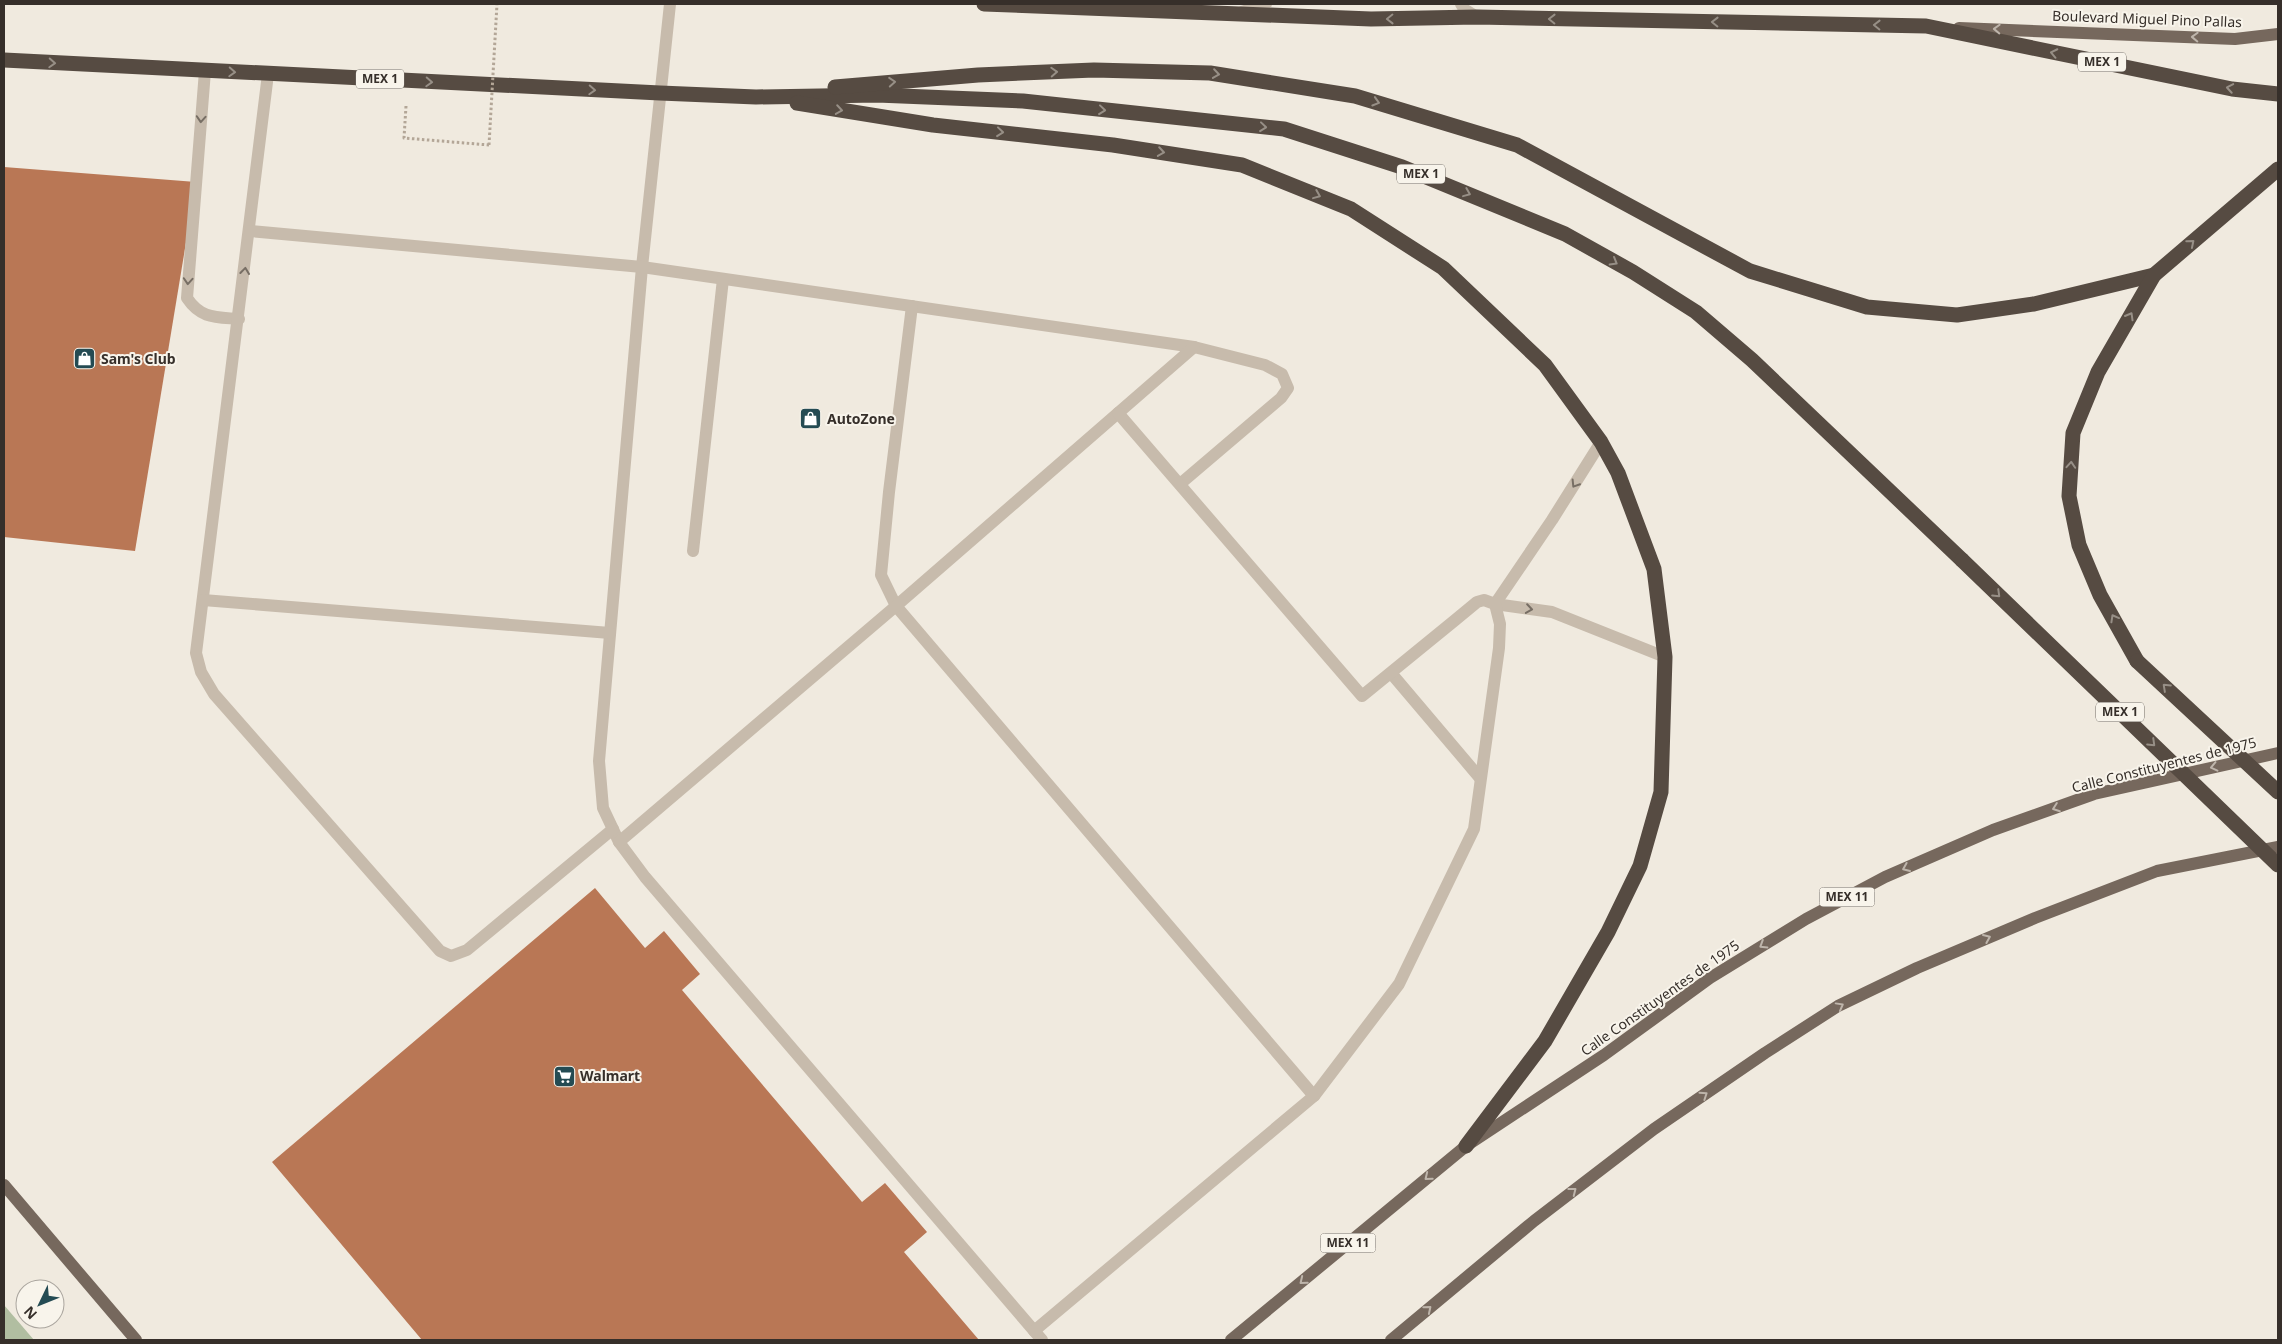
<svg xmlns="http://www.w3.org/2000/svg" width="2282" height="1344" font-family="'Noto Sans',sans-serif">
  <style>
    .green { fill: #b1bea1 }
    .building { fill: #b97755 }
    .lines { fill: none; stroke-linecap: round; stroke-linejoin: round }
    .path { stroke: #b3a697; stroke-width: 3; stroke-dasharray: 2.5 2.5; stroke-linecap: butt }
    .minor { stroke: #c7bbac; stroke-width: 12 }
    .major { stroke: #76685d; stroke-width: 12 }
    .highway { stroke: #564b42; stroke-width: 15 }
    .path-bridge { stroke: #b3a697; stroke-width: 3; stroke-dasharray: 2.5 2.5; stroke-linecap: butt }
    .highway-bridge { stroke: #564b42; stroke-width: 15 }
    .oneway { stroke: #978f86 }
    .oneway2 { stroke: #beb5ab }
    .oneway3 { stroke: #776e64 }
    .labels { text-anchor: middle; stroke-width: 4; stroke-linejoin: round; paint-order: stroke }
    .shield { fill: #f8f4eb; stroke: #706a64; stroke-width: 1 }
    .shield-label { font-size: 12px; font-weight: bold; fill: #362f2a }
    .street-label { font-size: 14px; fill: #362f2a; stroke: #f8f4eb }
    .poi-label { font-size: 14px; font-weight: bold; fill: #362f2a; stroke: #f8f4eb; text-anchor: start }
  </style>
  <rect width="100%" height="100%" fill="#f0eadf"/>
  <polygon class="green" points="4,1305 34,1340 4,1340"/>
  <g class="building">
    <polygon points="4,167 196,182 135,551 4,537"/>
    <polygon points="595,888 645,948 664,931 700,974 682,990 862,1202 885,1183 927,1232 904,1252 979,1340 422,1340 272,1162"/>
  </g>
  <g class="lines">
    <polyline class="path" points="406,106 404,138 489,145"/>
    <g class="minor">
      <polyline points="670,4 642,267 599,761 603,808 619,842 645,877 1042,1340"/>
      <polyline points="1461,4 1464,9 1477,17"/>
      <polyline points="1242,12 1266,4"/>
      <path d="M 205,71 L 187,298 C 201,319 216,317 239,319"/>
      <polyline points="268,74 196,653 201,672 214,694 440,951 451,956 467,950 613,829"/>
      <polyline points="250,231 642,267 1194,347 1265,365 1282,374 1288,388 1281,398 1180,484"/>
      <polyline points="912,306 889,492 881,575 896,606 1314,1096"/>
      <polyline points="1601,442 1552,520 1495,604 1552,612 1665,657"/>
      <polyline points="693,551 723,279"/>
      <polyline points="203,600 610,633"/>
      <polyline points="1391,673 1480,778"/>
      <polyline points="619,842 896,606 1194,347"/>
      <polyline points="1034,1331 1314,1096 1399,984 1474,829 1499,648 1500,624 1495,604 1484,600 1477,602 1454,621 1362,696 1118,413"/>
    </g>
    <g class="major">
      <polyline points="1959,28 2235,39 2278,34"/>
      <polyline points="4,1185 136,1340"/>
      <polyline points="1231,1340 1466,1146 1604,1055 1710,978 1806,919 1885,877 1993,830 2094,794 2278,753"/>
      <polyline points="1391,1340 1534,1221 1654,1129 1765,1053 1838,1006 1917,968 2035,918 2157,871 2278,847"/>
    </g>
    <g class="highway">
      <polyline points="984,4 1371,19 1477,17 1926,26 2232,89 2278,94"/>
      <polyline points="4,60 660,93 756,97 877,95 1023,101 1284,129 1402,167 1565,234 1633,272 1696,312 1752,360 1962,560"/>
      <polyline points="835,87 978,75 1094,70 1210,73 1355,96 1517,145 1750,271 1867,307 1957,315 2034,304 2154,275"/>
      <polyline points="797,103 933,125 1113,145 1242,165 1351,209 1443,268 1545,365 1601,442 1618,473 1654,569 1665,657 1661,792 1640,866 1608,932 1545,1041 1466,1146"/>
      <polyline points="2137,661 2100,595 2079,545 2069,496 2073,433 2098,372 2154,275 2278,169"/>
    </g>
    <polyline class="path-bridge" points="489,145 497,4"/>
    <g class="highway-bridge">
      <polyline points="1962,560 2278,865"/>
      <polyline points="2137,661 2278,792"/>
    </g>
  </g>
  <defs><path id="oneway-chevron" d="M-2-3.5L2.5 0L-2 3.5" fill="none" stroke-width="1.6" stroke-linecap="round" stroke-linejoin="round" transform="scale(1.25)"/></defs>
  <g class="oneway">
    <use href="#oneway-chevron" transform="translate(1390 19) rotate(179)"/>
    <use href="#oneway-chevron" transform="translate(1552 19) rotate(-179)"/>
    <use href="#oneway-chevron" transform="translate(1715 22) rotate(-179)"/>
    <use href="#oneway-chevron" transform="translate(1877 25) rotate(-179)"/>
    <use href="#oneway-chevron" transform="translate(2054 53) rotate(-168)"/>
    <use href="#oneway-chevron" transform="translate(52 63) rotate(3)"/>
    <use href="#oneway-chevron" transform="translate(232 72) rotate(3)"/>
    <use href="#oneway-chevron" transform="translate(1054 72) rotate(-3)"/>
    <use href="#oneway-chevron" transform="translate(1216 74) rotate(8)"/>
    <use href="#oneway-chevron" transform="translate(429 82) rotate(3)"/>
    <use href="#oneway-chevron" transform="translate(892 82) rotate(-4)"/>
    <use href="#oneway-chevron" transform="translate(2230 88) rotate(-170)"/>
    <use href="#oneway-chevron" transform="translate(592 90) rotate(3)"/>
    <use href="#oneway-chevron" transform="translate(1376 102) rotate(17)"/>
    <use href="#oneway-chevron" transform="translate(839 110) rotate(9)"/>
    <use href="#oneway-chevron" transform="translate(1102 110) rotate(6)"/>
    <use href="#oneway-chevron" transform="translate(1263 127) rotate(6)"/>
    <use href="#oneway-chevron" transform="translate(1000 132) rotate(6)"/>
    <use href="#oneway-chevron" transform="translate(1161 152) rotate(9)"/>
    <use href="#oneway-chevron" transform="translate(1467 193) rotate(22)"/>
    <use href="#oneway-chevron" transform="translate(1317 195) rotate(22)"/>
    <use href="#oneway-chevron" transform="translate(2191 243) rotate(-40)"/>
    <use href="#oneway-chevron" transform="translate(1614 262) rotate(30)"/>
    <use href="#oneway-chevron" transform="translate(2130 316) rotate(-60)"/>
    <use href="#oneway-chevron" transform="translate(2071 465) rotate(-86)"/>
    <use href="#oneway-chevron" transform="translate(1997 594) rotate(44)"/>
    <use href="#oneway-chevron" transform="translate(2114 618) rotate(-119)"/>
    <use href="#oneway-chevron" transform="translate(2166 687) rotate(-137)"/>
    <use href="#oneway-chevron" transform="translate(2152 743) rotate(44)"/>
  </g>
  <g class="oneway2">
    <use href="#oneway-chevron" transform="translate(1997 29) rotate(-178)"/>
    <use href="#oneway-chevron" transform="translate(2195 37) rotate(-178)"/>
    <use href="#oneway-chevron" transform="translate(2214 767) rotate(167)"/>
    <use href="#oneway-chevron" transform="translate(2056 808) rotate(160)"/>
    <use href="#oneway-chevron" transform="translate(1906 868) rotate(157)"/>
    <use href="#oneway-chevron" transform="translate(1987 938) rotate(-23)"/>
    <use href="#oneway-chevron" transform="translate(1763 945) rotate(148)"/>
    <use href="#oneway-chevron" transform="translate(1840 1006) rotate(-29)"/>
    <use href="#oneway-chevron" transform="translate(1704 1095) rotate(-34)"/>
    <use href="#oneway-chevron" transform="translate(1428 1177) rotate(141)"/>
    <use href="#oneway-chevron" transform="translate(1573 1191) rotate(-38)"/>
    <use href="#oneway-chevron" transform="translate(1303 1281) rotate(141)"/>
    <use href="#oneway-chevron" transform="translate(1428 1309) rotate(-40)"/>
  </g>
  <g class="oneway3">
    <use href="#oneway-chevron" transform="translate(201 119) rotate(94)"/>
    <use href="#oneway-chevron" transform="translate(245 271) rotate(-83)"/>
    <use href="#oneway-chevron" transform="translate(188 281) rotate(94)"/>
    <use href="#oneway-chevron" transform="translate(1575 484) rotate(122)"/>
    <use href="#oneway-chevron" transform="translate(1529 609) rotate(8)"/>
  </g>
  <defs>
    <symbol id="shop-square" viewBox="-11 -11 22 22"><rect x="-9" y="-9" width="18" height="18" rx="4" fill="#244b53" stroke="#f8f4eb"/><path d="M-5-2.5h2.3a2.7 3.5 0 0 1 5.4 0H5L5.5 6h-11ZM-1.5-2.5h3a1.5 2.3 0 0 0-3 0Z" fill="#fff"/></symbol>
    <symbol id="supermarket-square" viewBox="-11 -11 22 22"><rect x="-9" y="-9" width="18" height="18" rx="4" fill="#244b53" stroke="#f8f4eb"/><path d="M-6-5.5h2.5l.6 2H6L4.5 2H-2.5L-4.4-4H-6ZM-1.5 3.2a1.3 1.3 0 1 0 .1 0ZM3 3.2a1.3 1.3 0 1 0 .1 0Z" fill="#fff"/></symbol>
  </defs>
  <g fill-rule="evenodd">
    <use href="#shop-square" x="72" y="346" width="25" height="25"/>
    <use href="#shop-square" x="798" y="406" width="25" height="25"/>
    <use href="#supermarket-square" x="552" y="1064" width="25" height="25"/>
  </g>
  <g class="labels">
    <g class="shield">
      <rect x="2078" y="52.5" width="48" height="19" rx="4"/>
      <rect x="356" y="69.5" width="48" height="19" rx="4"/>
      <rect x="1397" y="164.5" width="48" height="19" rx="4"/>
      <rect x="2096" y="702.5" width="48" height="19" rx="4"/>
      <rect x="1819.5" y="887.5" width="55" height="19" rx="4"/>
      <rect x="1320.5" y="1233.5" width="55" height="19" rx="4"/>
    </g>
    <g class="shield-label">
      <text x="2102" y="66">MEX 1</text>
      <text x="380" y="83">MEX 1</text>
      <text x="1421" y="178">MEX 1</text>
      <text x="2120" y="716">MEX 1</text>
      <text x="1847" y="901">MEX 11</text>
      <text x="1348" y="1247">MEX 11</text>
    </g>
    <g class="street-label">
      <text transform="translate(2147 19) rotate(2)" y="5">Boulevard Miguel Pino Pallas</text>
      <text transform="translate(2164 765) rotate(-14)" y="5">Calle Constituyentes de 1975</text>
      <text transform="translate(1660 998) rotate(-35)" y="5">Calle Constituyentes de 1975</text>
    </g>
    <g class="poi-label">
      <text x="101" y="364">Sam's Club</text>
      <text x="827" y="424">AutoZone</text>
      <text x="580" y="1081">Walmart</text>
    </g>
  </g>
  <rect width="2282" height="1344" fill="none" stroke="#362f2a" stroke-width="10"/>
  <g transform="translate(40 1304) rotate(227)"><circle r="24" fill="#f8f4eb" stroke="#aaa59e"/>
  <path d="M0-4L9 19L0 12L-9 19Z" fill="#244b53"/>
  <text y="-8" font-size="14" font-weight="bold" text-anchor="middle" fill="#362f2a">N</text>
  </g>
</svg>
